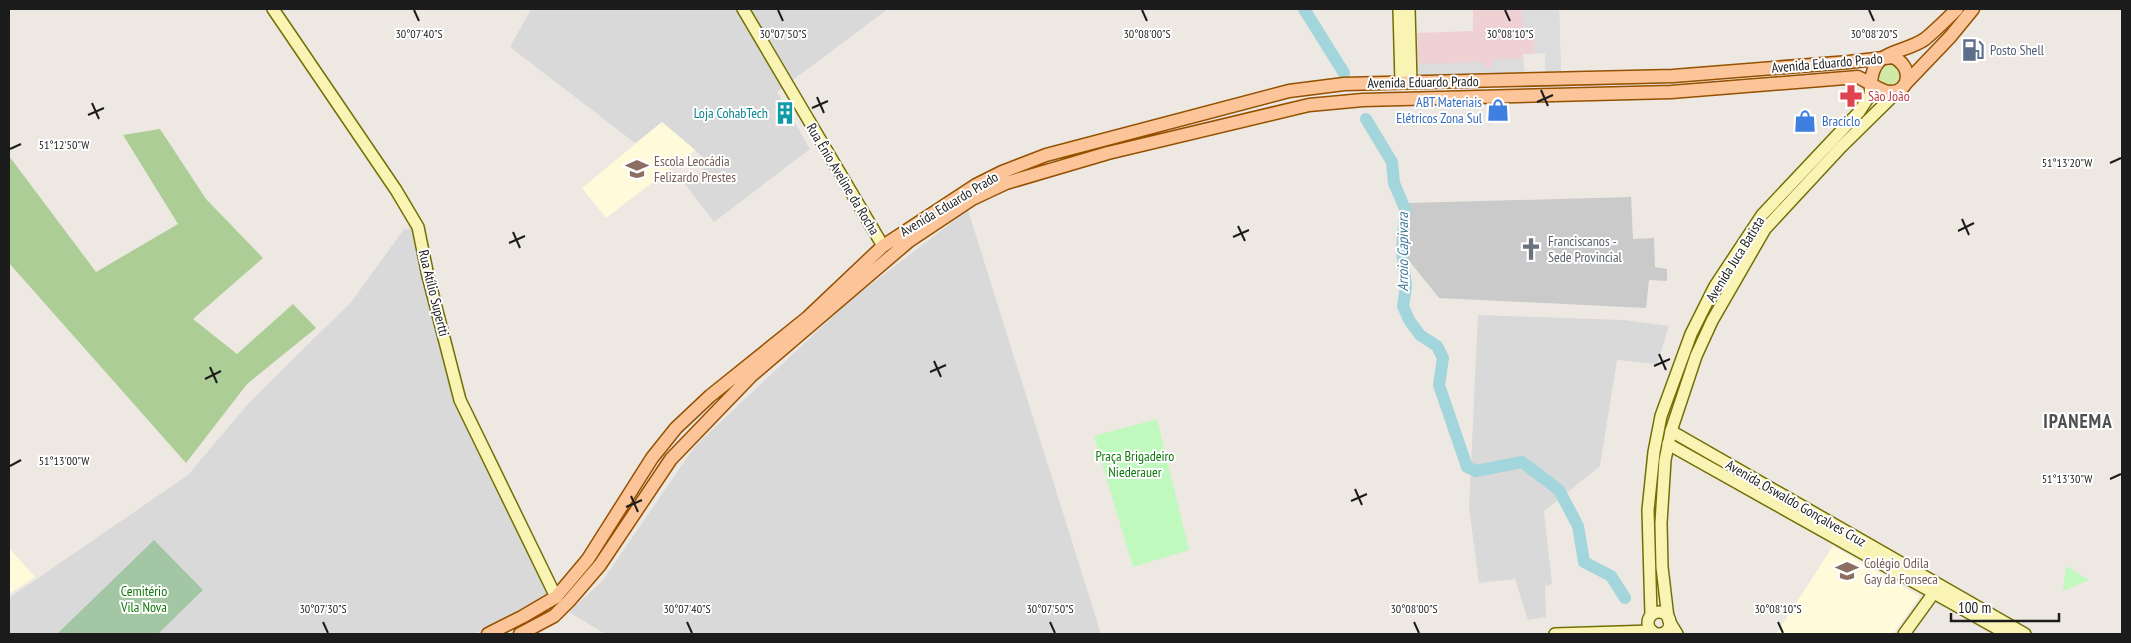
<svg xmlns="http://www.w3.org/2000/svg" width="2131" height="643" font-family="'PT Sans Narrow',sans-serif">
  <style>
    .residential { fill: #dad9d9 }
    .commercial { fill: #efd0d3 }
    .education { fill: #fffada }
    .religious { fill: #cacaca }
    .grass { fill: #d0e9a7 }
    .forest { fill: #adcd96 }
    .cemetery { fill: #a3c7a4 }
    .park { fill: #c0f9bd }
    .parking { fill: #dcdcdc }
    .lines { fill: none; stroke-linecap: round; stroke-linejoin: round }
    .river { stroke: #a2d6dc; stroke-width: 12 }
    .secondary-casing { stroke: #727004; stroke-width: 14 }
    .primary-casing { stroke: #955100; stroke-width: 15 }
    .secondary { stroke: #f9f4b4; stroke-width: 11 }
    .primary { stroke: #fcc599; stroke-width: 12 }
    .ticks { fill: none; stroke: #1c1c1c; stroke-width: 2 }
    .labels { text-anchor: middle; stroke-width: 4; stroke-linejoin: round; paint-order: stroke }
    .service-label { font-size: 14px; fill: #4e5e75; stroke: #fff; text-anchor: start }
    .street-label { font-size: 14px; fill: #1c1c1c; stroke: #fff }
    .health-label { font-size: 14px; fill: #be3a42; stroke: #fff; text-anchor: start }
    .shop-label { font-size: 14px; fill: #366cbe; stroke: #fff; text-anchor: end }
    .culture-label { font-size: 14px; fill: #0d838f; stroke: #fff; text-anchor: end }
    .education-label { font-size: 14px; fill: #785e54; stroke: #fff; text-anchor: start }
    .worship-label { font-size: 14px; fill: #5b616d; stroke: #fff; text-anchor: start }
    .park-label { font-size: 14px; fill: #107a0b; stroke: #fff }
    .water-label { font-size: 15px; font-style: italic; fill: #437b9c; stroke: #fff }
    .district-label { font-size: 19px; font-weight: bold; letter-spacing: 1px; fill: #4f4f4f; stroke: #fff }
    .ticks-label { font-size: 12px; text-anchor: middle; fill: #1c1c1c; stroke: #fff; stroke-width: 4; stroke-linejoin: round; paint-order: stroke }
  </style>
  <rect width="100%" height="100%" fill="#eee8e2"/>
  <g class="residential">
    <polygon points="531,9 888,9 777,92 810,149 714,222 685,184 710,164 695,150 662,122 635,143 510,47"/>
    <polygon points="968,210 1101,634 605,634 569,612 603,580 695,446 848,302"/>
    <polygon points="404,229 411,229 455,402 549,594 521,613 474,634 158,634 203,590 57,634 9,634 9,598 188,475 247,405 352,301"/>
    <polygon points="1478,315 1624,320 1669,326 1657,364 1617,360 1600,466 1544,511 1552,584 1545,586 1546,617 1528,620 1515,579 1479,583 1469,507"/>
  </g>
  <polygon class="commercial" points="1473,9 1559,9 1561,72 1546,73 1545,53 1523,54 1524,73 1419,77 1417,33 1473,31"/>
  <g class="education">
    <polygon points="662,122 695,150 606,218 582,188"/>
    <polygon points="1833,546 1920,596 1893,634 1776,634"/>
    <polygon points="9,548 35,577 9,594"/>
  </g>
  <polygon class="religious" points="1631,197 1633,239 1654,238 1655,267 1667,269 1667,281 1649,280 1646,308 1439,298 1407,258 1409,203"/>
  <circle class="grass" cx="1890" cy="75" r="12"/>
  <polygon class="forest" points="160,129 206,199 263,258 193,319 237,354 293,304 316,328 247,384 186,463 9,263 9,156 96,272 178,224 123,135"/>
  <polygon class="cemetery" points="154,540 203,590 158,634 57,634"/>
  <g class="park">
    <polygon points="1157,419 1189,550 1133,567 1094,436"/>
    <polygon points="2066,566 2089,580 2063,591"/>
  </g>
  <g class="parking">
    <polygon points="1522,9 1559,9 1561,72 1546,73 1545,53 1534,53 1534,35 1523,35"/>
    <polygon points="1523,58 1524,73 1419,77 1418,64 1483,62 1483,68 1493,68 1493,60"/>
  </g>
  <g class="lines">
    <g class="river">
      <polyline points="1304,9 1344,73"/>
      <polyline points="1366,119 1392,162 1394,183 1405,209 1402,250 1406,287 1403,306 1409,320 1420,335 1437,346 1443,358 1439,385 1467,467 1476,471 1522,462 1559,490 1578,526 1584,562 1611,576 1625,598"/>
    </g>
    <defs>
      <g id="secondary">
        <polyline points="273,9 396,190 418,227 428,276 460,400 556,597"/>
        <polyline points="743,9 883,246"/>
        <polyline points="1399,9 1401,82"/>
        <polyline points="1409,9 1411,82"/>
        <polyline points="1671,431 2025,634"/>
        <polyline points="1668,444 2007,634"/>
        <circle cx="1659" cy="623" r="11"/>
        <polyline points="1651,615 1648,510 1654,452 1661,416 1691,334 1715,286 1762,215 1859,112 1870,95 1871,83"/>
        <polyline points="1668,618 1662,567 1661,523 1665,460 1671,431 1696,356 1712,321 1765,229 1841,147 1901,88"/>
        <polyline points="1669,621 1677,634"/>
        <polyline points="1555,634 1652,631"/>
        <polyline points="1904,634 1938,587"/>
      </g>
      <g id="primary">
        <path d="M 1871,83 C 1873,48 1902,55 1925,39 C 1936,30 1947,19 1957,9"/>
        <polyline points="1905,84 1950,37 1973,9"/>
        <path d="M 488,634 L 522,617 L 556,597 L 588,559 L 652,458 L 676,428 L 710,396 L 807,318 L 883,246 L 976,185 L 1002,172 L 1046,155 L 1289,91 L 1344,84 L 1673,76 L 1849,62 L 1893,57 C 1912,65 1912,92 1890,92 C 1881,92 1867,81 1858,77 L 1671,92 L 1363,100 L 1309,105 L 1108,153 L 1006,183 L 972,199 L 909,241 L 751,376 L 671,459 L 600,565 L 569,601 L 554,616 L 520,634"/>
      </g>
    </defs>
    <use href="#secondary" class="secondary-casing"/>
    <use href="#primary" class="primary-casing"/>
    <use href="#secondary" class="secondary"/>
    <use href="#primary" class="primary"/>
  </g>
  <path class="ticks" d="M 414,10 L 419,21M 778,10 L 783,21M 1142,10 L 1147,21M 1505,10 L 1510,21M 1869,10 L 1874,21M 1541,90 L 1548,106M 817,97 L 824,113M 1537,102 L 1553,95M 92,103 L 99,119M 812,108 L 828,101M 88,115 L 104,108M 10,149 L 21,144M 2110,163 L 2121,158M 1962,219 L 1969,235M 1238,226 L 1245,241M 1958,231 L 1974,223M 513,232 L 520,248M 1233,237 L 1249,230M 509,243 L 525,236M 1659,354 L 1666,370M 934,361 L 941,377M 1654,366 L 1670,359M 210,367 L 217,383M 930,372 L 946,365M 205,379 L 221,371M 10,466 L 21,460M 2110,479 L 2121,474M 1355,489 L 1362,505M 631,496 L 638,512M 1351,501 L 1367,494M 626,507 L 642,500M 323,622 L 328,633M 687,622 L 692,633M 1050,622 L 1055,633M 1414,622 L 1419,633M 1778,622 L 1783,633"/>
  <defs>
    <symbol id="fuel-bare" viewBox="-9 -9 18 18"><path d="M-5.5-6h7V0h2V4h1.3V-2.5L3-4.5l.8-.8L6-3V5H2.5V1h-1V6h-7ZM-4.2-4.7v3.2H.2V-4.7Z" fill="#5c6f8a" stroke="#fff" stroke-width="2.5" paint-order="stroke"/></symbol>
    <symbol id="pharmacy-bare" viewBox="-9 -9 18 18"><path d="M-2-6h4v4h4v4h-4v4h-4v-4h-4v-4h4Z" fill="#e0444e" stroke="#fff" stroke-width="2.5" paint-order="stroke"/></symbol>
    <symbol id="shop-bare" viewBox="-9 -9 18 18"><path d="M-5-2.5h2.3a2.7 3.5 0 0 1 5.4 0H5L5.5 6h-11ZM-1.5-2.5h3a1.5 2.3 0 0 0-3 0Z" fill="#3f7fe0" stroke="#fff" stroke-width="2.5" paint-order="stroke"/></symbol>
    <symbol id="building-bare" viewBox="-9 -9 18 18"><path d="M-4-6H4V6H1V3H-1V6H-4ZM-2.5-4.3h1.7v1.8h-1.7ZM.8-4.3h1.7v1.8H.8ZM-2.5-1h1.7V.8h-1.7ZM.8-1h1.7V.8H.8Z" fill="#0f9aa8" stroke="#fff" stroke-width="2.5" paint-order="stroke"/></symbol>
    <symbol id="school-bare" viewBox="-9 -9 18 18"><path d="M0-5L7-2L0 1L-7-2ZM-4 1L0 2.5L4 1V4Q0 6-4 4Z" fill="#8d6e63" stroke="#fff" stroke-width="2.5" paint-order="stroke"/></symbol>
    <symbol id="church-bare" viewBox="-9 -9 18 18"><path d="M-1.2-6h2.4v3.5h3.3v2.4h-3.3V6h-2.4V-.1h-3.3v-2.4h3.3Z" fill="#6b7280" stroke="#fff" stroke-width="2.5" paint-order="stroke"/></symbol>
  </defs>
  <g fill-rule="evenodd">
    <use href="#fuel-bare" x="1957" y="34" width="32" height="32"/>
    <use href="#pharmacy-bare" x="1835" y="80" width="32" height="32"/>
    <use href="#shop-bare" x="1482" y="94" width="32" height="32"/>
    <use href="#building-bare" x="769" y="97" width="32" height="32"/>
    <use href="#shop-bare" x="1789" y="105" width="32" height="32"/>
    <use href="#school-bare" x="621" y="153" width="32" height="32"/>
    <use href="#church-bare" x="1515" y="233" width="32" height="32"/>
    <use href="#school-bare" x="1831" y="555" width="32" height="32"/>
  </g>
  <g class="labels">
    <g class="service-label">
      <text x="1990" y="55">Posto Shell</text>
    </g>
    <g class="street-label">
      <text transform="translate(1827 63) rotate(-5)" y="5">Avenida Eduardo Prado</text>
      <text transform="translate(1423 82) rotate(-1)" y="5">Avenida Eduardo Prado</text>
      <text transform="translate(843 179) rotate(59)" y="5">Rua Ênio Aveline da Rocha</text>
      <text transform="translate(949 204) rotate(-31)" y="5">Avenida Eduardo Prado</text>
      <text transform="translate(1735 259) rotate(-58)" y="5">Avenida Juca Batista</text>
      <text transform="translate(434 293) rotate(76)" y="5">Rua Atílio Supertti</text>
      <text transform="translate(1796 503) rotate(30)" y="5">Avenida Oswaldo Gonçalves Cruz</text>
    </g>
    <g class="health-label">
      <text x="1868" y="101">São João</text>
    </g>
    <g class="shop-label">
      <text x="1482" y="107">ABT Materiais<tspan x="1482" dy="16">Elétricos Zona Sul</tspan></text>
      <text x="1822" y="126" text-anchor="start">Braciclo</text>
    </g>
    <g class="culture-label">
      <text x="768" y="118">Loja CohabTech</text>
    </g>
    <g class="education-label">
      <text x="654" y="166">Escola Leocádia<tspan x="654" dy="16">Felizardo Prestes</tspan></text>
      <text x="1864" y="568">Colégio Odila<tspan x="1864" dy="16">Gay da Fonseca</tspan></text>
    </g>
    <g class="worship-label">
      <text x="1548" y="246">Franciscanos -<tspan x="1548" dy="16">Sede Provincial</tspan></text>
    </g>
    <g class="park-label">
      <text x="1135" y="461">Praça Brigadeiro<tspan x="1135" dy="16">Niederauer</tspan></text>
      <text x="144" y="596">Cemitério<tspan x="144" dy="16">Vila Nova</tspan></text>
    </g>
    <g class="water-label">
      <text transform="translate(1403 252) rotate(-90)" y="5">Arroio Capivara</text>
    </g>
    <g class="district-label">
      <text x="2078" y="428">IPANEMA</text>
    </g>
  </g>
  <g class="ticks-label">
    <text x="419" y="38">30°07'40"S</text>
    <text x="783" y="38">30°07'50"S</text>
    <text x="1147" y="38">30°08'00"S</text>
    <text x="1510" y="38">30°08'10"S</text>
    <text x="1874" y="38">30°08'20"S</text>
    <text x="64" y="149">51°12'50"W</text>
    <text x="2067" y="167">51°13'20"W</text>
    <text x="64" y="465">51°13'00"W</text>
    <text x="2067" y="483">51°13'30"W</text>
    <text x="323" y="613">30°07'30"S</text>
    <text x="687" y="613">30°07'40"S</text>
    <text x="1050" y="613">30°07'50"S</text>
    <text x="1414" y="613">30°08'00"S</text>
    <text x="1778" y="613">30°08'10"S</text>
  </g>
  <rect width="2131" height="643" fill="none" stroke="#1c1c1c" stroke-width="20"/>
  <path d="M1951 613v8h108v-8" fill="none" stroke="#1c1c1c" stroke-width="2.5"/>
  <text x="1958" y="613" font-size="15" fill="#1c1c1c" stroke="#ffffff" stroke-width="4" paint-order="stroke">100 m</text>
</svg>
